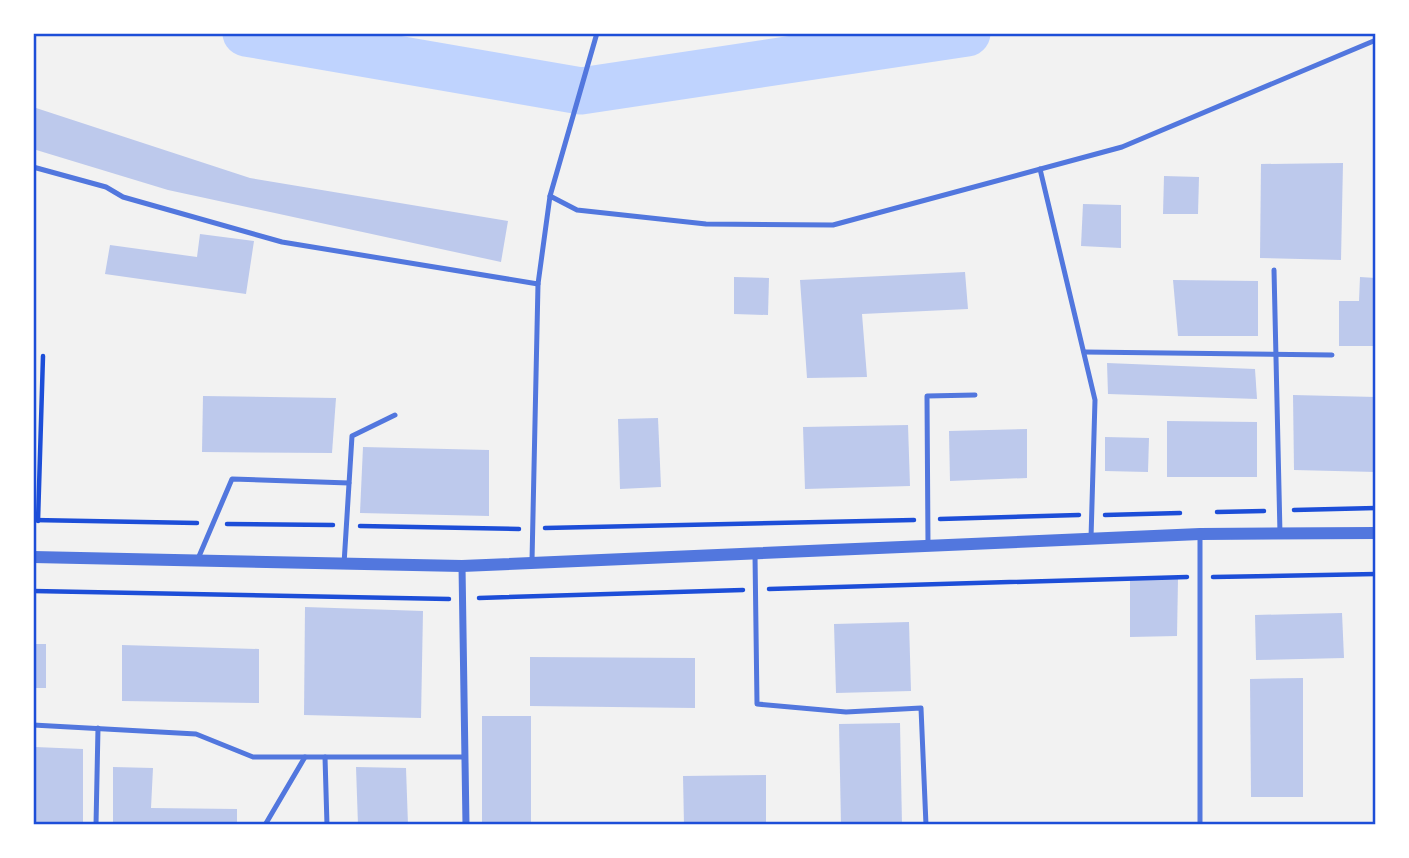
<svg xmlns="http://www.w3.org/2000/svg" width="1409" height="858" font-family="Lora,serif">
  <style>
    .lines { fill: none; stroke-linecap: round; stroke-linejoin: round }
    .river { stroke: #bfd3fe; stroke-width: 47 }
    .building { fill: #bdc9ec }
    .path { stroke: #1d4ed8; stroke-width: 4.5 }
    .service { stroke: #5277de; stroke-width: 5 }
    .minor { stroke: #5277de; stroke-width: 7 }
    .tertiary { stroke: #5277de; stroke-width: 12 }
    .neatline { fill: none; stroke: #1d4ed8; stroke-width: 2.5 }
  </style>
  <rect width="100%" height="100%" fill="#f2f2f2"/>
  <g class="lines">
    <polyline class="river" points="246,33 581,91 967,33"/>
  </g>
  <g class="building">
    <polygon points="33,107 250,178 508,221 501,262 168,190 33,149"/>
    <polygon points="1343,163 1341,260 1260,258 1261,164"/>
    <polygon points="1164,176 1199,177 1198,214 1163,214"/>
    <polygon points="1083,204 1121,205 1121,248 1081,246"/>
    <polygon points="200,234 254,241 246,294 105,274 110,245 197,257"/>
    <polygon points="965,272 968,309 862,314 867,377 807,378 800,280"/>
    <polygon points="734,277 769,278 768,315 734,314"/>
    <polygon points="1360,277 1376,278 1376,346 1339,346 1339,301 1359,301"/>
    <polygon points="1173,280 1258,281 1258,336 1178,336"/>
    <polygon points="1107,363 1255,369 1257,399 1108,394"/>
    <polygon points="1293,395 1376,397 1376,472 1294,470"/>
    <polygon points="203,396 336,398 332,453 202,452"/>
    <polygon points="658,418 661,487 620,489 618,419"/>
    <polygon points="1167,421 1257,422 1257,477 1167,477"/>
    <polygon points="908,425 910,486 805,489 803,427"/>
    <polygon points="1027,429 1027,478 950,481 949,431"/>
    <polygon points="1105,437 1149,438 1148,472 1105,471"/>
    <polygon points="363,447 489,450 489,516 360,513"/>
    <polygon points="1130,579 1178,579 1177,636 1130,637"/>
    <polygon points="305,607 423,611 421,718 304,715"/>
    <polygon points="1342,613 1344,658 1256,660 1255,615"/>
    <polygon points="909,622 911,691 836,693 834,624"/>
    <rect x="33" y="644" width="13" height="44"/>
    <polygon points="122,645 259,649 259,703 122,701"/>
    <polygon points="530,657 695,658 695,708 530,706"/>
    <polygon points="1303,678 1303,797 1251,797 1250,679"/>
    <rect x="482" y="716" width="49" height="109"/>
    <polygon points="900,723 902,825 841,825 839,724"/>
    <polygon points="35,747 83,749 83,825 35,825"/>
    <polygon points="113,767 153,768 151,808 237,809 237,825 113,825"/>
    <polygon points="356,767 406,768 408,825 358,825"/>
    <polygon points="766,775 766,825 684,825 683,776"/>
  </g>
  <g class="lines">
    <g class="path">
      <polyline points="1294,510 1376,508"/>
      <polyline points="1217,512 1264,511"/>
      <polyline points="1105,515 1180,513"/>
      <polyline points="940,519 1079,515"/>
      <polyline points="33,520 197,523"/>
      <polyline points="38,521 43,356"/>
      <polyline points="227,524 333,525"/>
      <polyline points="360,526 519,529"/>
      <polyline points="545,528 914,520"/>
      <polyline points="1213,577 1376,574"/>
      <polyline points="769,589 1187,577"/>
      <polyline points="33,591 449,599"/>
      <polyline points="479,598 743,590"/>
    </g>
    <g class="service">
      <polyline points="33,167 106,187 123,197 282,242 538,284"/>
      <polyline points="1040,169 1095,400 1091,538"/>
      <polyline points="550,196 597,33"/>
      <polyline points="1274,270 1280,534"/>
      <polyline points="1084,352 1332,355"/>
      <polyline points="928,545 927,396 975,395"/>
      <polyline points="755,555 757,704 846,712 921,708 926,825"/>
      <polyline points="197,561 232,479 349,483"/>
      <polyline points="532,561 538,284 550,196 577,210 706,224 833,225 1122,147 1376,40"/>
      <polyline points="344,564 352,436 395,415"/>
      <polyline points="33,725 196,734 253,757 465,757"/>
      <polyline points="325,757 327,825"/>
      <polyline points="96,825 98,728"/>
      <polyline points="265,825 305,757"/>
      <polyline points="1200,825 1200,534"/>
    </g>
    <polyline class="minor" points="462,566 466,825"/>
    <polyline class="tertiary" points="33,557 462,566 1200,534 1376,533"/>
  </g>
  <rect width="1409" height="858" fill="none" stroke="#ffffff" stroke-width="70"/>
  <rect x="35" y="35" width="1339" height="788" class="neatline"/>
</svg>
